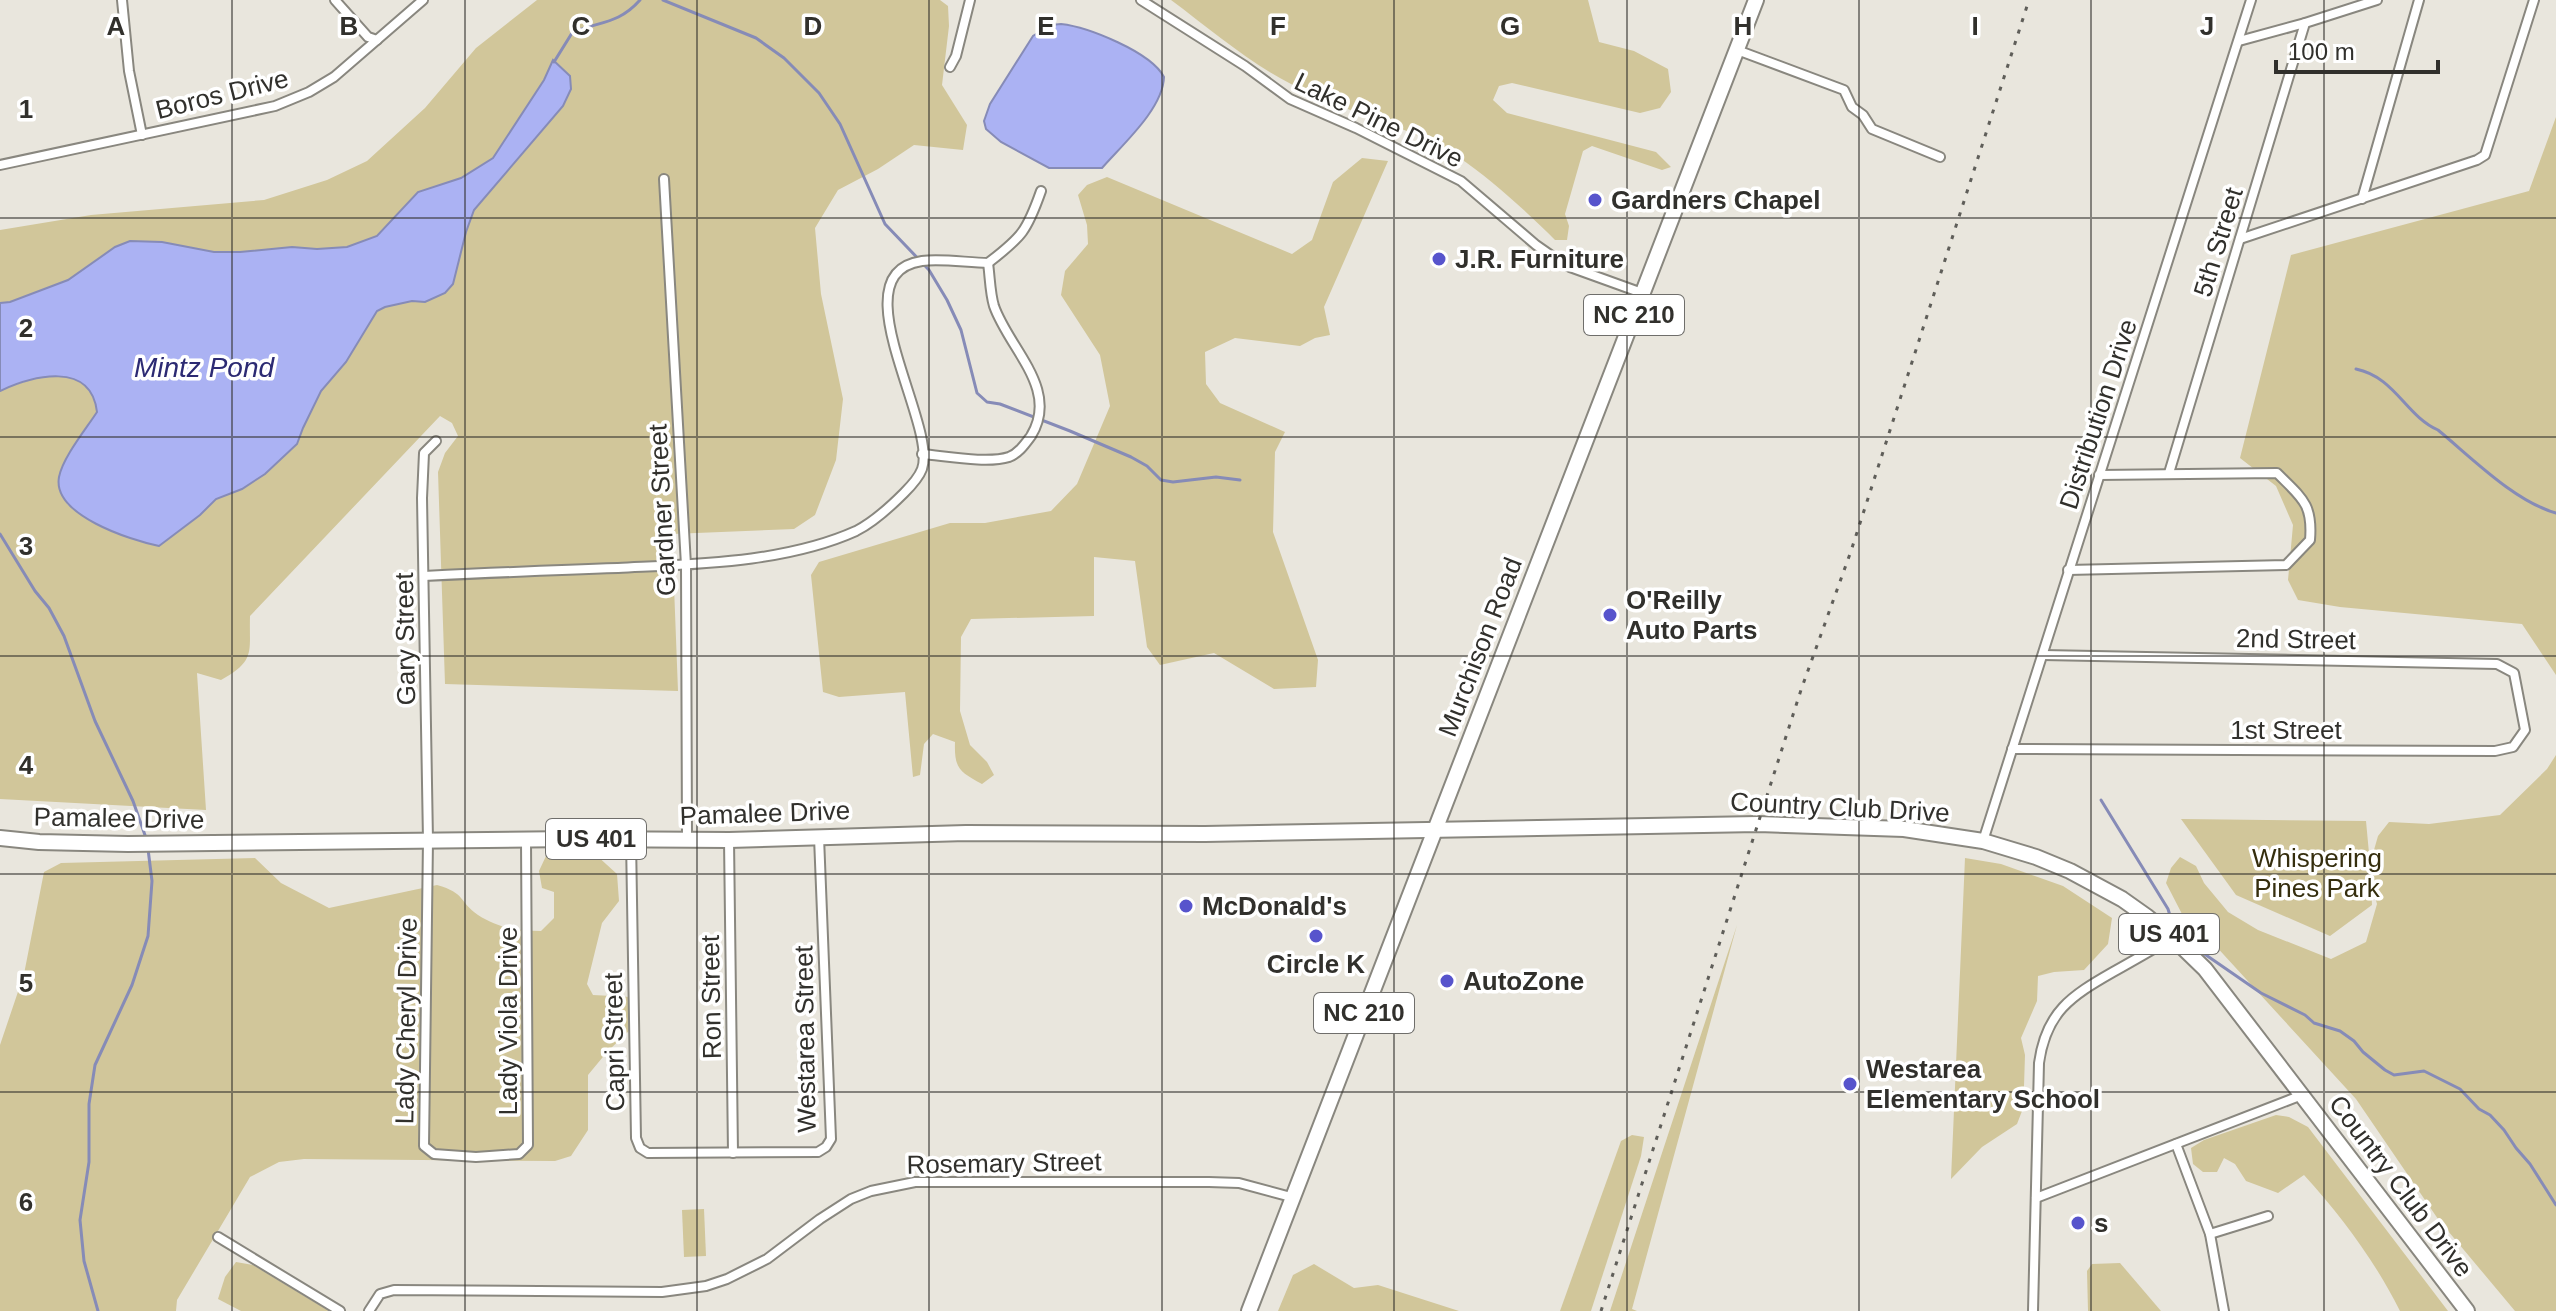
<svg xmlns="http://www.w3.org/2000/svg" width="2556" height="1311" font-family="Helvetica,sans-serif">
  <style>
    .green { fill: #d1c69a }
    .water { fill: #abb2f3; stroke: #868bb7; stroke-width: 2 }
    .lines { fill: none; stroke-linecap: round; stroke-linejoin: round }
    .stream { stroke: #868bb7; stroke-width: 3 }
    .street-casing { stroke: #89877f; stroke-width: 12 }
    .primary-casing { stroke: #89877f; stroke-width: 18 }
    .street { stroke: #fff; stroke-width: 8 }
    .primary { stroke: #fff; stroke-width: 14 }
    .rail { stroke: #5f5e59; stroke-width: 3; stroke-dasharray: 4 8; stroke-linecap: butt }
    .grid { fill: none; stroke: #31302c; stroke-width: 2; stroke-opacity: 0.55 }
    .poi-dot { fill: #5754cc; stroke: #fff; stroke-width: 3 }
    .labels { text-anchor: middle; stroke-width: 7; stroke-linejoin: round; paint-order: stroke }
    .shield { fill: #fff; stroke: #6f6e6b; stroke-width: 2 }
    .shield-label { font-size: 24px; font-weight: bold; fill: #31302c }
    .street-label { font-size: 26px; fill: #31302c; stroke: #fff }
    .poi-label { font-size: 26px; font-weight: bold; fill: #31302c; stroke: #fff; text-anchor: start }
    .park-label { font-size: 26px; fill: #352e0e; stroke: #fff }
    .water-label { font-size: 28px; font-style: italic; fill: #2c2a73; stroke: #fff }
    .grid-label { font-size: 26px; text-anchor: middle; font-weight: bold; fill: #31302c; stroke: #fff; stroke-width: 7; stroke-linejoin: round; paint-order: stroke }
  </style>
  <rect width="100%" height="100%" fill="#e9e6dd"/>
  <g class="green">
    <path d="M 537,0 L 940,0 L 948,6 L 949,26 L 942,85 L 967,125 L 963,150 L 914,145 L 878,169 L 838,190 L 815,228 L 821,294 L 843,399 L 836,460 L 815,515 L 794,529 L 672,534 L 678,691 L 445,684 L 438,472 L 445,453 L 458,436 L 452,423 L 440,416 L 250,616 C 249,653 256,660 221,680 L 197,673 L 206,810 L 0,799 L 0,391 C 33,377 90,359 97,412 L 65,462 L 59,475 L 59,489 L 68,505 L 102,527 L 141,542 L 166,541 L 216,499 L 242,489 L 265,474 L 297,444 L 303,428 L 321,391 L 346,362 L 376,311 L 385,307 L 412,300 L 425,302 L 445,293 L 474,210 L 563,106 L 553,61 L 544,80 L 493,158 L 461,178 L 418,192 L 377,236 L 347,247 L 317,249 L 292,247 L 240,252 L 214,252 L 162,242 L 130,241 L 68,280 L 10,302 L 0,303 L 0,230 L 91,215 L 264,200 L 327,180 L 367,161 L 425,108 L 476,48 Z"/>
    <path d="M 1171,0 L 1588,0 L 1599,42 L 1634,51 L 1668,69 L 1671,92 L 1660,108 L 1640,113 L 1512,83 L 1499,86 L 1493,100 L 1507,113 L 1656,152 L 1671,167 L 1662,170 L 1592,146 L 1583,151 L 1565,214 L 1569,226 L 1567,240 L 1555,240 C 1528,213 1490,178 1458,157 C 1407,124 1344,113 1291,84 C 1248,62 1210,29 1171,0 Z"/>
    <polygon points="2556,117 2556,675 2522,624 2340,607 2298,600 2288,580 2293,525 2276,486 2240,458 2291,255 2529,191"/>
    <path d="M 1362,158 L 1388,161 L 1324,307 L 1330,335 L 1315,338 L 1300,346 L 1235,338 L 1205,352 L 1206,384 L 1220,403 L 1285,432 L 1275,452 L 1273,532 L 1318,660 L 1316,687 L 1274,689 L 1214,653 L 1160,665 L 1147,647 L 1135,561 L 1094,557 L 1094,616 L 971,619 L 961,637 L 960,711 L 970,745 L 987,762 L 994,775 L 982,784 C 960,772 954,769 955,742 L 933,734 L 924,744 L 920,775 L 913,777 L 905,692 L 839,697 L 823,692 L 811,575 L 819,562 L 950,523 L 985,523 L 1051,511 L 1077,484 L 1110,406 L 1100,355 L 1061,295 L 1065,271 L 1088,244 L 1087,225 L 1078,195 L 1087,185 L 1107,177 L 1292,254 L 1312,240 L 1333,182 Z"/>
    <polygon points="2556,755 2556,1311 2515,1311 2438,1219 2356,1099 2213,943 2182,914 2166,883 2171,868 2180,857 2196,866 2204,883 2228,912 2258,930 2331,959 2366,942 2377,904 2371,883 2372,905 2330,936 2236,895 2181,819 2366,821 2370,864 2378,836 2389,822 2429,824 2500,815 2547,769"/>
    <path d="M 595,854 L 617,874 L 619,901 L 602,923 L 587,984 L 593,995 L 631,997 L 631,1029 L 607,1052 L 588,1075 L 588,1130 L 571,1156 L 555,1161 L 304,1159 L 279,1162 L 250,1177 L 177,1300 L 176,1311 L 0,1311 L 0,1045 L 24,974 L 44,872 L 61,863 L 255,858 L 281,883 L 329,908 L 437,885 C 466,893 459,902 478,915 C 498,928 518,931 541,931 L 554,918 L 554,892 L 542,888 L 539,871 L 546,856 Z"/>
    <polygon points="1965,858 2001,864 2063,886 2112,918 2108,944 2084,970 2054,972 2038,976 2037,1001 2021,1038 2025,1055 2024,1086 2015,1099 2022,1111 2017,1124 1982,1147 1951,1179"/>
    <polygon points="1737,925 1632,1309 1637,1311 1610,1311"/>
    <path d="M 2276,1115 L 2289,1117 L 2308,1127 L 2448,1311 L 2400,1311 C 2375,1261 2342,1217 2304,1175 L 2278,1193 L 2246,1181 L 2235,1164 L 2224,1158 L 2217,1172 L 2203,1172 L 2193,1164 L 2191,1148 L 2204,1140 Z"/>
    <polygon points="1632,1135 1644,1137 1641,1156 1591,1311 1560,1311 1621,1141"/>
    <polygon points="704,1209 706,1256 684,1257 682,1210"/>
    <polygon points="236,1262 253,1265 329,1311 241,1311 218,1299 225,1277"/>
    <polygon points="2120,1263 2161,1311 2088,1311 2087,1271 2092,1264"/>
    <polygon points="1314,1264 1354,1288 1378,1285 1459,1311 1278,1311 1293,1275"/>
  </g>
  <g class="water">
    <path d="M 1061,24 C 1088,27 1151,52 1164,77 C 1163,109 1122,145 1102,168 L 1049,168 L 1001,142 L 986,129 L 984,121 L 990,104 L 1033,36 L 1051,25 Z"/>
    <path d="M 553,60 L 570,76 L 571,89 L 563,106 L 474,210 L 466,232 L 453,284 L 445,293 L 425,302 L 412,301 L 385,307 L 377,311 L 346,362 L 321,391 L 303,428 L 297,444 L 265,474 L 242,489 L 216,499 L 200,515 L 159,546 C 130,540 52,515 59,477 C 63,457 86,429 97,412 C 91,360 32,376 0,391 L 0,303 L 10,302 L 68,280 L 115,247 L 130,241 L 162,242 L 214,252 L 240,252 L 292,247 L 317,249 L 347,247 L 377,236 L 418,192 L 461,178 L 493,158 L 544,80 Z"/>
  </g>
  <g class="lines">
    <g class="stream">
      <polyline points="663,0 756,38 784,58 819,93 840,124 885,224 929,270 947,300 961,330 977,393 987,402 1000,404 1070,431 1131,457 1147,466 1161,480 1173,482 1216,477 1240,480"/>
      <path d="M 554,62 L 572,33 C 598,21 618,25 640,0"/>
      <path d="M 2356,369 C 2395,377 2406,416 2438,430 C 2472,458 2514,501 2556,513"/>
      <polyline points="0,534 35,591 49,608 64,636 95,721 133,801 146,838"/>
      <polyline points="2101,800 2168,909 2175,932"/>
      <polyline points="2190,944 2261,993 2305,1015 2314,1023 2340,1031 2354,1041 2363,1052 2385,1070 2394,1075 2424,1071 2460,1089 2479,1109 2490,1115 2504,1130 2516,1148 2530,1164 2556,1205"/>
      <polyline points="98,1311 84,1261 80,1220 89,1162 89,1104 95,1065 132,985 148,936 152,881 148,849"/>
    </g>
    <defs>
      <g id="street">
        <polyline points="122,0 129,71 142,135"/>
        <polyline points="335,0 368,37 377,40"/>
        <polyline points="1141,0 1245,66 1290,99 1356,128 1461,181 1536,245 1556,259 1570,267 1642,293"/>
        <polyline points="2239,41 2305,23 2377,0"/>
        <polyline points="1737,50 1844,90 1852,107 1863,115 1872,129 1940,157"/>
        <polyline points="950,67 956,56 970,0"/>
        <polyline points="0,165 275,106 309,92 334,77 423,0"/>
        <polyline points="664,179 686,565 687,840"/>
        <polyline points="2362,199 2419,0"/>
        <polyline points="2240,239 2477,160 2485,155 2534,0"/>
        <path d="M 988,263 C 1022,237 1027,231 1041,191"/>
        <polyline points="436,441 424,453 422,498 428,840 424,1146 434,1154 476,1157 519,1154 528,1145 526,841"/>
        <path d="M 922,454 C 946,456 987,464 1009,457 C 1019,453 1025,444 1031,436 C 1060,389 1009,349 994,306 C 990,293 990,277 988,263"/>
        <polyline points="2169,473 2305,23"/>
        <path d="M 2068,570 L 2286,565 L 2310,540 C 2313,504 2302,498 2277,473 L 2099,475"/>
        <path d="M 424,576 C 488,573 553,570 618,568 C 695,564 785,563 856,531 C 874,522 890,507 904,493 C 910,487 919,477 922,469 C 938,424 837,273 922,261 C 941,258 969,263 988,263"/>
        <polyline points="2012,749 2495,751 2513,747 2525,730 2514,673 2497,664 2043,655"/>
        <polyline points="631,840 636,1138 640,1148 648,1153 818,1152 826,1147 831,1139 819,837"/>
        <polyline points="729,840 733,1153"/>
        <polyline points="1983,841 2251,0"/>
        <polyline points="2176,1144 2210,1234 2224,1311"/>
        <polyline points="2036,1198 2302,1095"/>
        <polyline points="2210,1234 2268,1216"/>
        <polyline points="218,1237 340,1311"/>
        <polyline points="369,1311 380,1294 394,1290 662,1292 706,1286 727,1279 767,1259 820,1219 851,1199 871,1191 915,1182 1209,1182 1239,1183 1291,1197"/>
        <path d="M 2033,1311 L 2039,1063 C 2046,1012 2071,996 2113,972 C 2133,961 2153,949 2173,938"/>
      </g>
      <g id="primary">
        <polyline points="0,838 39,842 128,844 573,839 729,840 966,833 1205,834 1758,824 1904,829 1983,841 2036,857 2070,871 2122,899 2146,916 2173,938 2205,969 2467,1311"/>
        <polyline points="1249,1311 1756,0"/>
      </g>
    </defs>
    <use href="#street" class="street-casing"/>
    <use href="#primary" class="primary-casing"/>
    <use href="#street" class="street"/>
    <use href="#primary" class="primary"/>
    <polyline class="rail" points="1601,1311 1801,690 1851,551 2029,0"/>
  </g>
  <path class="grid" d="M 232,0 L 232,1311M 465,0 L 465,1311M 697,0 L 697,1311M 929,0 L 929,1311M 1162,0 L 1162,1311M 1394,0 L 1394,1311M 1627,0 L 1627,1311M 1859,0 L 1859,1311M 2091,0 L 2091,1311M 2324,0 L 2324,1311M 0,218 L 2556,218M 0,437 L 2556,437M 0,656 L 2556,656M 0,874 L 2556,874M 0,1092 L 2556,1092"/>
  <g class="poi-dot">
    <circle cx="1595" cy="200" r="8"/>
    <circle cx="1439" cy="259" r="8"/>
    <circle cx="1610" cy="615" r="8"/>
    <circle cx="1186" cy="906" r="8"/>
    <circle cx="1316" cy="936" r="8"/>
    <circle cx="1447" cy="981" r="8"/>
    <circle cx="1850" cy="1084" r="8"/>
    <circle cx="2078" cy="1223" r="8"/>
  </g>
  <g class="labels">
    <g class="shield">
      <rect x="1584" y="295" width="100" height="40" rx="6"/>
      <rect x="546" y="819" width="100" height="40" rx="6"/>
      <rect x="2119" y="914" width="100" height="40" rx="6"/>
      <rect x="1314" y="993" width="100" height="40" rx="6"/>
    </g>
    <g class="shield-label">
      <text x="1634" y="323">NC 210</text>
      <text x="596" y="847">US 401</text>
      <text x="2169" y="942">US 401</text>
      <text x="1364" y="1021">NC 210</text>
    </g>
    <g class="street-label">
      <text transform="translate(222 94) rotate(-14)" y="9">Boros Drive</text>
      <text transform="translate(1379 120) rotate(26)" y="9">Lake Pine Drive</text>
      <text transform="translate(2218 242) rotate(-73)" y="9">5th Street</text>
      <text transform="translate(2098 414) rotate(-72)" y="9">Distribution Drive</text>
      <text transform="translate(662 510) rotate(-93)" y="9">Gardner Street</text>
      <text transform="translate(405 639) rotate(-91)" y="9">Gary Street</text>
      <text transform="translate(2296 639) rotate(1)" y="9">2nd Street</text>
      <text transform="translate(1480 647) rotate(-69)" y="9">Murchison Road</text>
      <text x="2286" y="739">1st Street</text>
      <text transform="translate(1840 807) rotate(3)" y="9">Country Club Drive</text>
      <text transform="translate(765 813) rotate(-2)" y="9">Pamalee Drive</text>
      <text transform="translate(119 818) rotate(1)" y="9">Pamalee Drive</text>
      <text transform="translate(711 997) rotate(-91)" y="9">Ron Street</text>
      <text transform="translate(406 1021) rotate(-89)" y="9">Lady Cheryl Drive</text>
      <text transform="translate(508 1021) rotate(-90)" y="9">Lady Viola Drive</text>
      <text transform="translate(805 1039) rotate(-91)" y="9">Westarea Street</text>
      <text transform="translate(614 1042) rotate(-91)" y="9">Capri Street</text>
      <text transform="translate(1004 1163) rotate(-1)" y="9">Rosemary Street</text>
      <text transform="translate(2401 1186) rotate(53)" y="9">Country Club Drive</text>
    </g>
    <g class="poi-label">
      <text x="1611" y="209">Gardners Chapel</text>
      <text x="1455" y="268">J.R. Furniture</text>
      <text x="1626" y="609">O'Reilly<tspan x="1626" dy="30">Auto Parts</tspan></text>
      <text x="1202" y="915">McDonald's</text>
      <text x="1316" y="973" text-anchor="middle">Circle K</text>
      <text x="1463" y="990">AutoZone</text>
      <text x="1866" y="1078">Westarea<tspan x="1866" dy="30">Elementary School</tspan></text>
      <text x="2094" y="1232">s</text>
    </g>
    <g class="park-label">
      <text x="2317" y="867">Whispering<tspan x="2317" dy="30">Pines Park</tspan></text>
    </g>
    <g class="water-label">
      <text x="204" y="377">Mintz Pond</text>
    </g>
  </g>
  <g class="grid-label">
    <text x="116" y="35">A</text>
    <text x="349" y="35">B</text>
    <text x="581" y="35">C</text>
    <text x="813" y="35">D</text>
    <text x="1046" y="35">E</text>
    <text x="1278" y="35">F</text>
    <text x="1510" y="35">G</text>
    <text x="1743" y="35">H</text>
    <text x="1975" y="35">I</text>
    <text x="2207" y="35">J</text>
    <text x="26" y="118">1</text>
    <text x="26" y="337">2</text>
    <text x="26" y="555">3</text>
    <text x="26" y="774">4</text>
    <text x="26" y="992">5</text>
    <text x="26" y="1211">6</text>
  </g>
  <path d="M2276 60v12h162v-12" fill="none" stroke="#31302c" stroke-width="4"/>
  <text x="2288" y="60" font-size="24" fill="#31302c" stroke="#ffffff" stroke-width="6" paint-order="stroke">100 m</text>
</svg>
